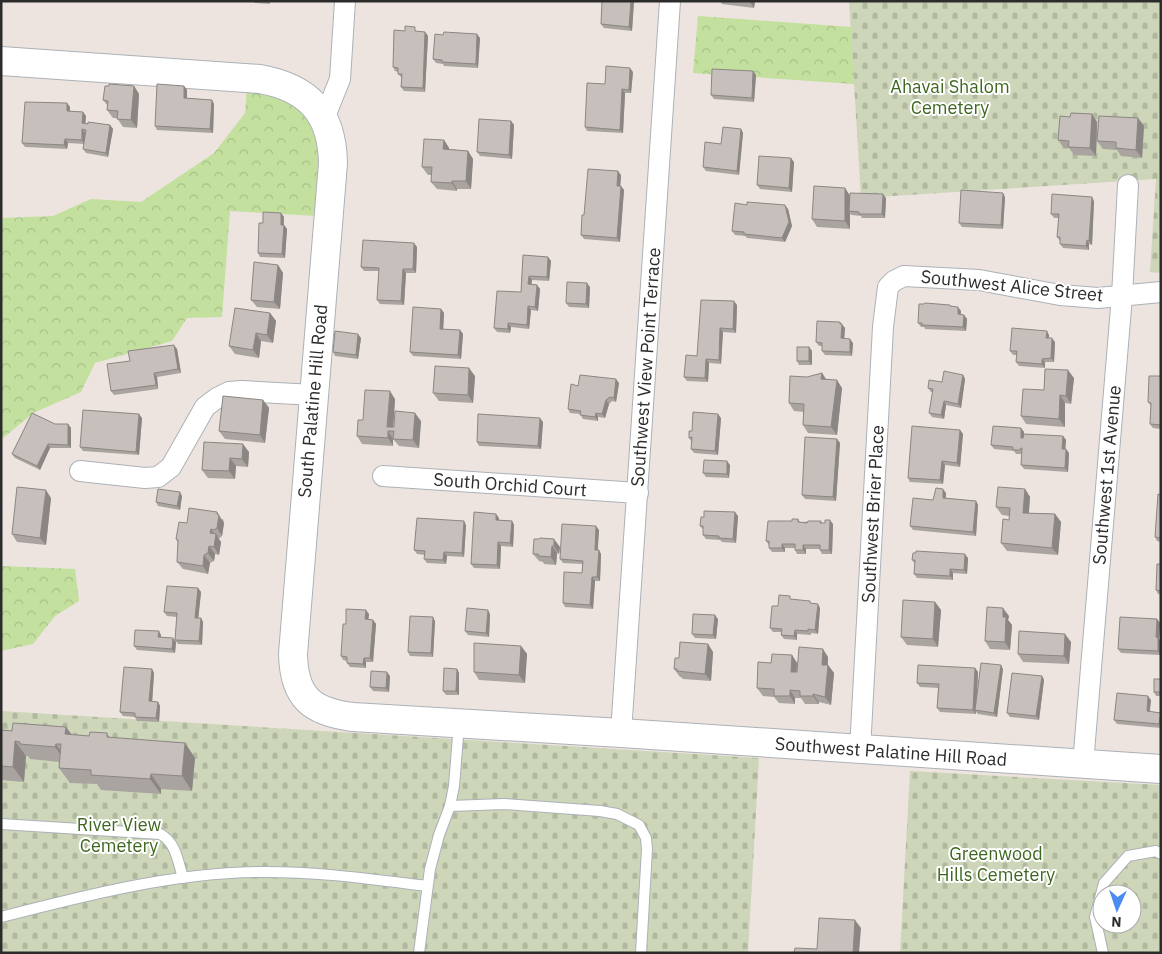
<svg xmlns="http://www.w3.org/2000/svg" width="1162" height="954" font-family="'IBM Plex Sans',sans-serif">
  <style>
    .forest { fill: url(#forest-crowns) }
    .cemetery { fill: url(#cemetery-stones); fill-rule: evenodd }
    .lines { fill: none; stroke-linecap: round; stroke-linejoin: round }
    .lane-casing { stroke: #acb1b7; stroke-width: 12 }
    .street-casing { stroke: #acb1b7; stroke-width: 22 }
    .secondary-casing { stroke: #acb1b7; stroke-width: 30 }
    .lane { stroke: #fff; stroke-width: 10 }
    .street { stroke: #fff; stroke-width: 20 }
    .secondary { stroke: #fff; stroke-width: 28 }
    .wall { fill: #aaa4a1 }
    .shaded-wall { fill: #8b8683 }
    .building { fill: #c6bfbb; stroke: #8b8683 }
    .labels { text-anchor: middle; stroke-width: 4; stroke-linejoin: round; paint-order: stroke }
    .park-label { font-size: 18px; fill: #3d661f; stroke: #fff }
    .street-label { font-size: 18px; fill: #2c2c2c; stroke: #fff }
  </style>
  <defs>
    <pattern id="forest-crowns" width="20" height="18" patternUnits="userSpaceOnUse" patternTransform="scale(1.25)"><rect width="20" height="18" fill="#c3e09f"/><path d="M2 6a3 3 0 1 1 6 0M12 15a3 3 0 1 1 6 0" fill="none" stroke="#a8c089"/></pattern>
    <pattern id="cemetery-stones" width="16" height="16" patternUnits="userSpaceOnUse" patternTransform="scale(1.25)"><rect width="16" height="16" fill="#cdd6b8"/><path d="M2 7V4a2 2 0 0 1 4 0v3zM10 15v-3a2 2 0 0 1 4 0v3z" fill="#b0b89e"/></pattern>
  </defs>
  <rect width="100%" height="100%" fill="#ede4df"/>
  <g class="forest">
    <polygon points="698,16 851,27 854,84 693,73"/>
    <polygon points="247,86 264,88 304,109 317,134 321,164 316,216 230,211 222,317 187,318 172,341 95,363 81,392 33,413 1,440 1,218 53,216 91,199 141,202 214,153 245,113"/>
    <polygon points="1,566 75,569 79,601 55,616 33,644 1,651"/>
  </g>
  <g class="cemetery">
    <polygon points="849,1 1161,1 1161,273 1150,272 1156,179 861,198"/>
    <polygon points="1,711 759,758 748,953 1,953"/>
    <path d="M 910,771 L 1161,785 L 1161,953 L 900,953 ZM 1102,894 L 1132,894 L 1132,924 L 1102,924 Z"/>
  </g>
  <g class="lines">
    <defs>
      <g id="lane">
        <polyline points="450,806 504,804 600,811 617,814 639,825 646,838 647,849 641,953"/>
        <path d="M 1,824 L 160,834 C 176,842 178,862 183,878"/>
        <path d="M 1,917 C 83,896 172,873 256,872 C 314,871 370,879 427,886"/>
        <polyline points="419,953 430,869 439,835 450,806 454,786 459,724"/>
        <polyline points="1103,953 1095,917 1104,883 1128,856 1156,851 1161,854"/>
      </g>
      <g id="street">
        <polyline points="324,119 340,79 345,1"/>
        <polyline points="80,471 145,478 158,477 171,467 205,407 217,398 229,392 242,391 314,395"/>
        <polyline points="383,476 638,493"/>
        <polyline points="621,733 670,1"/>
        <polyline points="860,750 883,327 888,287 894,281 904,276 979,280 1060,295 1098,298 1161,292"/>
        <polyline points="1083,764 1122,296 1128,185"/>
      </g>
      <path id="secondary" d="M 1,61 L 260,79 C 309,88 332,113 333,163 L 293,654 C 294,698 312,712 353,717 L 621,733 L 1161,769"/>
    </defs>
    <use href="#lane" class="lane-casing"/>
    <use href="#street" class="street-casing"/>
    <use href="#secondary" class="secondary-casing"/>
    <use href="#lane" class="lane"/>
    <use href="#street" class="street"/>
    <use href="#secondary" class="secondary"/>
  </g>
  <g class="wall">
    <polygon points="253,1 270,1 270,4 255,3"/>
    <polygon points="634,1 632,31 604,28 601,24"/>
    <polygon points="720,1 755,1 754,8 722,4"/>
    <polygon points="405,31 425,32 428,36 425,92 404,91 401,87 402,78 398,74 398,72 395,71 393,67"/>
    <polygon points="480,38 478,68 444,66 443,64 436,63 433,59"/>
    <polygon points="753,71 756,75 754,102 714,99 711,95"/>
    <polygon points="633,72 631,93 625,93 623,133 587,131 585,127 605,84"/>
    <polygon points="134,86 139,94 137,128 123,127 117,118 113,118 107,110 108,106 103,100"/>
    <polygon points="184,86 187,90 187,98 212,100 214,104 213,133 157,130 155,126"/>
    <polygon points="67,103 70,107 70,111 83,112 86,116 85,124 110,125 113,129 108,157 86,153 83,149 84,144 68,143 67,149 25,147 22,143"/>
    <polygon points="1092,114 1097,122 1096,156 1074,155 1069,148 1064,148 1058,140 1070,117"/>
    <polygon points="1138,118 1144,126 1142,158 1121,156 1117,150 1103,149 1097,141"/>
    <polygon points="511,121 514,125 512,159 480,156 477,152"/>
    <polygon points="741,129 743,133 739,175 706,171 703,167 721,144"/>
    <polygon points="444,140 449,148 449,149 468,151 473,159 471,189 457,189 457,191 437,189 431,182 432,175 428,175 422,167"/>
    <polygon points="794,162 792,192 760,189 757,185"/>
    <polygon points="621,175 620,186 624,190 620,242 584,239 581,235 584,215"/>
    <polygon points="845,188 850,196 886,198 885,218 862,218 861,216 852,215 850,214 850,229 817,227 812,219"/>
    <polygon points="1005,197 1003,229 962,227 959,223"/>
    <polygon points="1094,201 1092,245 1089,244 1089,250 1063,248 1060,244 1060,241 1057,237 1059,218 1054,218 1051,214"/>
    <polygon points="788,209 792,226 785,242 747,238 745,236 735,235 732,231"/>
    <polygon points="281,213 284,217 284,225 287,229 285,258 260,257 258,253 263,223"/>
    <polygon points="417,247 416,273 406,273 404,305 380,304 377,300 379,271 364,271 361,267"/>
    <polygon points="523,255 548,257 551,261 549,281 532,280 531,284 537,285 540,289 538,311 531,310 529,329 511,327 510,333 497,332 494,328 521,292"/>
    <polygon points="278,265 283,273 280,309 257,307 251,300"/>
    <polygon points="590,287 589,308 569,307 566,303"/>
    <polygon points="737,305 736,333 723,332 721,364 709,363 708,382 687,381 684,377 697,356"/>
    <polygon points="951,306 961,311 961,314 964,315 967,319 966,331 925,329 924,327 921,327 918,323"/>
    <polygon points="441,309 444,313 443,329 460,330 463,334 461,359 413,356 410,352"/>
    <polygon points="270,313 276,321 273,343 261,341 259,358 235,354 229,346"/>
    <polygon points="841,324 845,328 844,339 853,343 852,356 825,355 822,351 822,346 819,346 816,342"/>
    <polygon points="1049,335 1049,338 1055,342 1054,362 1045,362 1045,368 1019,366 1016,362 1017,355 1013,355 1010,351"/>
    <polygon points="361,338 358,359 335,356 333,352"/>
    <polygon points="809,347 812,351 812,365 799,365 797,361"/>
    <polygon points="177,349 181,373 157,377 158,389 114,395 111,391 130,361"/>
    <polygon points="822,373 826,379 842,388 837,435 808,433 803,425 804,412 794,411 789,403 807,377"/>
    <polygon points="963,375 965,379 961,408 946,405 944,419 932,417 929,413 933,392 931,392 928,388 942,382"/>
    <polygon points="475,376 473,403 439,401 433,393"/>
    <polygon points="1161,376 1161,429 1153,428 1150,424 1151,406 1148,402"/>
    <polygon points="1074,378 1071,404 1065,403 1065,427 1026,424 1021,416 1044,390"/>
    <polygon points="619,383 616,402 612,401 609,404 605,418 598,417 598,421 583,419 580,414 570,413 568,409 578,386"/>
    <polygon points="395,399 393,427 421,421 419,448 399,446 393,439 393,446 362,444 357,436 363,420"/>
    <polygon points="263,400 269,408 265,443 225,439 219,431"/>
    <polygon points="142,418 139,455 83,451 80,447"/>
    <polygon points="721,418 718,455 694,453 691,449 691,441 689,438 692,431"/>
    <polygon points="543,422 541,449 479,446 477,442"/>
    <polygon points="55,424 68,424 71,428 71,448 50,448 40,470 15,458 12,454"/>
    <polygon points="1021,428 1024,432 1024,434 1063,436 1066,440 1065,449 1069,453 1068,472 1024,469 1021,465 1022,454 1016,454 1014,451 994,449 991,445"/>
    <polygon points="960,430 963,434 960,467 945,465 943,484 910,482 908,478"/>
    <polygon points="837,439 840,443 836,501 805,499 802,495"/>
    <polygon points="204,442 249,452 248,467 236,466 235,479 208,478 202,470"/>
    <polygon points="730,465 729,478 706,477 703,473"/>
    <polygon points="1025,489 1030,497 1029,513 1055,514 1061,522 1058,555 1007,551 1001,543 1009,520 1009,516 1002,515 996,507"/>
    <polygon points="946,493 946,498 976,501 978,505 976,536 913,530 910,526 933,500"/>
    <polygon points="1161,495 1161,542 1157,541 1155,537"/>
    <polygon points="182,496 180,510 158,506 156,502"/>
    <polygon points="51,498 46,545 17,542 12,534"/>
    <polygon points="738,516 736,543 722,542 720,540 706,539 703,535 703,529 700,526"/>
    <polygon points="499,518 499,520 512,521 514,525 513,547 501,546 500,569 474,568 471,564"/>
    <polygon points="223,519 224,523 222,536 220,538 218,538 221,542 219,555 215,554 214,561 210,563 208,574 183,569 177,562 178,543 176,539"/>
    <polygon points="798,519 800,522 821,521 822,523 833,524 832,554 822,554 820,550 820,549 806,549 806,554 797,554 795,550 795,548 785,548 785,552 772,552 769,548 769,545 766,541"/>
    <polygon points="466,525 464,557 447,556 446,564 427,563 424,559 425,555 417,554 414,550"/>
    <polygon points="599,530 598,550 601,554 600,581 595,581 593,609 565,607 563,603 582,573 582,564 563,563 560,559"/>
    <polygon points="539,539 560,547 559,554 557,553 556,565 544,564 543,562 539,561 533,554"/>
    <polygon points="916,553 968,558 967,574 953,573 953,580 917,578 914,574 915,564 912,560"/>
    <polygon points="1161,564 1161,594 1158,594 1156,590"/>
    <polygon points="198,588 201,592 198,618 201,618 203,622 202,645 178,644 175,640 177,617 167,616 164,612"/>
    <polygon points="792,599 811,603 820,608 818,634 811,633 811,635 797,634 797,640 784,639 781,635 782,632 773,632 770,628 778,606"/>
    <polygon points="935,602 941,610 938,647 907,645 901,637"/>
    <polygon points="369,614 368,619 373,620 376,624 373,662 366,662 366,668 350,667 347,663 347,661 343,660 341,656 346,624"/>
    <polygon points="490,614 489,637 468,635 465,631"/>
    <polygon points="1009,616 1008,620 1012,625 1010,650 990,649 985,641"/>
    <polygon points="718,619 716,639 695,638 692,634"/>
    <polygon points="1157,619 1160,623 1159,639 1160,655 1121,653 1118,649"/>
    <polygon points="435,621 433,657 410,656 408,652"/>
    <polygon points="161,635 161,637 176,642 175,653 137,650 134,646"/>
    <polygon points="1071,642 1069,664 1023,662 1018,654"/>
    <polygon points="708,644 713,652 711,681 683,679 681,677 680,677 674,669 679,658"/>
    <polygon points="521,646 527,654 525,683 479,680 474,672"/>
    <polygon points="792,655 797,663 797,672 828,657 828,665 834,673 831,705 819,702 819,704 805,704 801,698 795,698 795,704 779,703 774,697 763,696 757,688 771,663"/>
    <polygon points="975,668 978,672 977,693 1003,669 997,717 978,714 976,712 976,714 940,712 937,708 938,688 920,687 917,683"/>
    <polygon points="152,669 154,673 152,701 158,702 160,706 159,722 137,721 135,717 123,716 120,712"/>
    <polygon points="457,669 459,673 459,695 446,695 443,691"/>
    <polygon points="390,676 389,692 373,691 370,687"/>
    <polygon points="1042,676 1044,680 1039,720 1010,717 1007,713"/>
    <polygon points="1161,679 1161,696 1156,696 1154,692"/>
    <polygon points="1151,700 1150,712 1161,713 1161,728 1117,724 1114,720"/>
    <polygon points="66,727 72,735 89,736 107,733 110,738 185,743 195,758 192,791 161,789 161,794 101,790 97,784 70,783 59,768 60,762 30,759 28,756 26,756 24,782 1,780 1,730 12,731"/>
  </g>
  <g class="shaded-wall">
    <polygon points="631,1 634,1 632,31 629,27"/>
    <polygon points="749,1 755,1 754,8"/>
    <polygon points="425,32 428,36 425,92 423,88"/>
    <polygon points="477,34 480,38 478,68 476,64"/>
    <polygon points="630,68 633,72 631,93 629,90"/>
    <polygon points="753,71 756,75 754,102 752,98"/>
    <polygon points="134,86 139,94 137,128 131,120"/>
    <polygon points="184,86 187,90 187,102 184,98"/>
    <polygon points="622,89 625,93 623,133 620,130"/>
    <polygon points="212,100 214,104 213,133 210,129"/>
    <polygon points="67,103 70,107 70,115 67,111"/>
    <polygon points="83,112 86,116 85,127 82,123"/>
    <polygon points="1092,114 1097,122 1096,156 1090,148"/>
    <polygon points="1138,118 1144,126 1142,158 1136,150"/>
    <polygon points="511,121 514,125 512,159 509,155"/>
    <polygon points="110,125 113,129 108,157 106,153"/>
    <polygon points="82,129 85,133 84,144 82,140"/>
    <polygon points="741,129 743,133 739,175 737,171"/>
    <polygon points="65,139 68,143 67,149 64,145"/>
    <polygon points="444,140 449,148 449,157 443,149"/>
    <polygon points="468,151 473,159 471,189 466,181"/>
    <polygon points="791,158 794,162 792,192 789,188"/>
    <polygon points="618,171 621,175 620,190 617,186"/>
    <polygon points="452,181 457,189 457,191 452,183"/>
    <polygon points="621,186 624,190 620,242 617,238"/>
    <polygon points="845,188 850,196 849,211 850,214 850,229 845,221"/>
    <polygon points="1003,193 1005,197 1003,229 1001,225"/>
    <polygon points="883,194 886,198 885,218 882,214"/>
    <polygon points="1092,197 1094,201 1092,245 1089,241"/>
    <polygon points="785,205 788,209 792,226 785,242 782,238"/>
    <polygon points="281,213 284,217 283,229 281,225"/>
    <polygon points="284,225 287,229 285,258 282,254"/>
    <polygon points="1087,240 1089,244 1089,250 1086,246"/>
    <polygon points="414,243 417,247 416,273 413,269"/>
    <polygon points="548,257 551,261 549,281 547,277"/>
    <polygon points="278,265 283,273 280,309 274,302"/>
    <polygon points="403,269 406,273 404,305 401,301"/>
    <polygon points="529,276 532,280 531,288 528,284"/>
    <polygon points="587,283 590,287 589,308 586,304"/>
    <polygon points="537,285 540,289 538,311 535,307"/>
    <polygon points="734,301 737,305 736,333 733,329"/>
    <polygon points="528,306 531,310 529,329 527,325"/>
    <polygon points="958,307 961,311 960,318 958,314"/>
    <polygon points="441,309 444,313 443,333 440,329"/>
    <polygon points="270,313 276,321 273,343 267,335"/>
    <polygon points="964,315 967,319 966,331 963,327"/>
    <polygon points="840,322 845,328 844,342 841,338"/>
    <polygon points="508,323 511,327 510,333 508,329"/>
    <polygon points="720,328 723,332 721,364 719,360"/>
    <polygon points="460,330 463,334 461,359 458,355"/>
    <polygon points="1047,331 1049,335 1049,341 1046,338"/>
    <polygon points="256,333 261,341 259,358 253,350"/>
    <polygon points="358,334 361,338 358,359 356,355"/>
    <polygon points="1052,338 1055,342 1054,362 1051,358"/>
    <polygon points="850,339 853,343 852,356 850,352"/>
    <polygon points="174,345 177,349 181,373 178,369"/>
    <polygon points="809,347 812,351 812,365 809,361"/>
    <polygon points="706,359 709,363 708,382 705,378"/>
    <polygon points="1042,359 1045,362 1045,368 1042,364"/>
    <polygon points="469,368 475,376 473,403 468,395"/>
    <polygon points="1068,370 1074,378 1071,404 1066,396"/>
    <polygon points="154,373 157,377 158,389 156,385"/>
    <polygon points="822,373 827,381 821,379"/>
    <polygon points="963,375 965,379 961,408 958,404"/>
    <polygon points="616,379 619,383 616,402 614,398"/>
    <polygon points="837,380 842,388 837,435 831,427"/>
    <polygon points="390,391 395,399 393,431 387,427"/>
    <polygon points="1060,395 1065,403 1065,427 1059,419"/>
    <polygon points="263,400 269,408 265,443 260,435"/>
    <polygon points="606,400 609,404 605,418 602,414"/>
    <polygon points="944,401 946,405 944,419 941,415"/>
    <polygon points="415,413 421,421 419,448 413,440"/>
    <polygon points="596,413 598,417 598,421 595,417"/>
    <polygon points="139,414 142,418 139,455 136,452"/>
    <polygon points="718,414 721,418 718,455 715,451"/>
    <polygon points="540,418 543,422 541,449 538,446"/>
    <polygon points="68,424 71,428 71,448 68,445"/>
    <polygon points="1021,428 1024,432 1024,442 1021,438"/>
    <polygon points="960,430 963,434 960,467 957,463"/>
    <polygon points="388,431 393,439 393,446 388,438"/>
    <polygon points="1063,436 1066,440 1065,453 1062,449"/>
    <polygon points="837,439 840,443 836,501 833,497"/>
    <polygon points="48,444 50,448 40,470 37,466"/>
    <polygon points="243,444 249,452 248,467 242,459"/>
    <polygon points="1066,449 1069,453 1068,472 1065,468"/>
    <polygon points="230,458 236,466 235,479 229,471"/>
    <polygon points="727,461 730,465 729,478 727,474"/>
    <polygon points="942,461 945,465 943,484 940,480"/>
    <polygon points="943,489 946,493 945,502 943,498"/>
    <polygon points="1025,489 1030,497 1028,521 1023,513"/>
    <polygon points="46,490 51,498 46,545 40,538"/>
    <polygon points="180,492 182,496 180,510 177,506"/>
    <polygon points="976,501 978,505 976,536 973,532"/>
    <polygon points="217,512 224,523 222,536 217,528"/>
    <polygon points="735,512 738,516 736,543 733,539"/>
    <polygon points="496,514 499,518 499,524 496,520"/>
    <polygon points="1055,514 1061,522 1058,555 1052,548"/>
    <polygon points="830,520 833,524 832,554 829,550"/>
    <polygon points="464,521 466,525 464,557 462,553"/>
    <polygon points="512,521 514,525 513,547 510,543"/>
    <polygon points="596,526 599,530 597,554 595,550"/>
    <polygon points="211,529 215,536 216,534 221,542 219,555 214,547 210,533"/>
    <polygon points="554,539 560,547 559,554 554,546"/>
    <polygon points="498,542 501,546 500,569 497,565"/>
    <polygon points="782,544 785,548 785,552 782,548"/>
    <polygon points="803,545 806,549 806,554 803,550"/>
    <polygon points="209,546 215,554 214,561 208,553"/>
    <polygon points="552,546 557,553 556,565 551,557"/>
    <polygon points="599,550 601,554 600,581 597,577"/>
    <polygon points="444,552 447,556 446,564 443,560"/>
    <polygon points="965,554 968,558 967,574 964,570"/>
    <polygon points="204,555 210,563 208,574 203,566"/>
    <polygon points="950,569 953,573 953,580 950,576"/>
    <polygon points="592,577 595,581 593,609 590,605"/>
    <polygon points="198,588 201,592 198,622 195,618"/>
    <polygon points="935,602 941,610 938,647 933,639"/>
    <polygon points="818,604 820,608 818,634 815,630"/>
    <polygon points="1003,608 1009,616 1008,620 1012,625 1010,650 1005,642 1003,617"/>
    <polygon points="366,610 369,614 368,623 365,619"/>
    <polygon points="488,610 490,614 489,637 486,633"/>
    <polygon points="715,615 718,619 716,639 713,635"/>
    <polygon points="433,617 435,621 433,657 431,653"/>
    <polygon points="201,618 203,622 202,645 199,641"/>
    <polygon points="1157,619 1160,623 1159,639 1161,641 1160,655 1158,651 1156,637"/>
    <polygon points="373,620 376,624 373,662 370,658"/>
    <polygon points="795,630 797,634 797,640 794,636"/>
    <polygon points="159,631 161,635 161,641 158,637"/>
    <polygon points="1065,634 1071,642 1069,664 1064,656"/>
    <polygon points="173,638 176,642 175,653 172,649"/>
    <polygon points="708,644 713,652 711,681 705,674"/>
    <polygon points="521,646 527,654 525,683 519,675"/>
    <polygon points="823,649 828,657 827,673 822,665"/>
    <polygon points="792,655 797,663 796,680 791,672"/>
    <polygon points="364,658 366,662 366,668 363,664"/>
    <polygon points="828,665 834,673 831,705 825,697"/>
    <polygon points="1001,665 1003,669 997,717 994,713"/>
    <polygon points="975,668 978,672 976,710 975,710 976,712 976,714 973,710"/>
    <polygon points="152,669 154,673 152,705 149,701"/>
    <polygon points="457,669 459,673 459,695 456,691"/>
    <polygon points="387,672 390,676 389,692 386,688"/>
    <polygon points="1042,676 1044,680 1039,720 1036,716"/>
    <polygon points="790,690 795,698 795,704 790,696"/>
    <polygon points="813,694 819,702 819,704 813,696"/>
    <polygon points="1148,696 1151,700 1149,715 1147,711"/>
    <polygon points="158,702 160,706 159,722 156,718"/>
    <polygon points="66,727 77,742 65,734"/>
    <polygon points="15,741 26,756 24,782 13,767"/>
    <polygon points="185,743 195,758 192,791 182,776"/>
    <polygon points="56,744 66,759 66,762 55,747"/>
    <polygon points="151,774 161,789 161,794 150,779"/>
    <polygon points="855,920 861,928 859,953 853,953"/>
  </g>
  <g class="building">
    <polygon points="602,1 631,1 629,27 601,24"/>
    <polygon points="405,26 415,27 415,31 425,32 423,88 401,87 402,74 398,74 398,68 393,67 394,30 405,31"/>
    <polygon points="444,32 477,34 476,64 442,62 442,60 433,59 435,34 443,35"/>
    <polygon points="606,66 630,68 629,90 622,89 620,130 585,127 587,83 605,84"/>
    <polygon points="712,69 753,71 752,98 711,95"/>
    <polygon points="109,84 134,86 131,120 117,119 118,111 107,110 108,101 103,100 105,86 109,86"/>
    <polygon points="157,84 184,86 184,98 212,100 210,129 155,126"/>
    <polygon points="25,102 67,103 67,111 83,112 82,123 88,124 88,122 110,125 106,153 83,149 86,130 82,129 82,140 65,139 64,145 22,143"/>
    <polygon points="1071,113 1092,114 1090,148 1068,147 1069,141 1058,140 1060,116 1070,117"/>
    <polygon points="1099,116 1138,118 1136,150 1116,148 1116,142 1097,141"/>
    <polygon points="479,119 511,121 509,155 477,152"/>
    <polygon points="723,127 741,129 737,171 703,167 705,142 721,144"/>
    <polygon points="424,139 444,140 443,149 468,151 466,181 452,181 452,183 431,182 432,167 422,167"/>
    <polygon points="759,156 791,158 789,188 757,185"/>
    <polygon points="588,169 618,171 617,186 621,186 617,238 581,235 582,215 584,215"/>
    <polygon points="814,186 845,188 845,221 812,219"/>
    <polygon points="961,190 1003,193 1001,225 959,223"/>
    <polygon points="850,193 883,194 882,214 859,214 859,212 849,211"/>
    <polygon points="1052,194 1092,197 1089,241 1087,240 1086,246 1060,244 1060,237 1057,237 1059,214 1051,214"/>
    <polygon points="747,202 785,205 789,222 782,238 744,234 744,232 732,231 735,203 747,205"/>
    <polygon points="263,212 281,213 281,225 284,225 282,254 258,253 259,223 263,223"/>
    <polygon points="363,240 414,243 413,269 403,269 401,301 377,300 379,268 361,267"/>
    <polygon points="523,255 548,257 547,277 529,276 528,284 537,285 535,307 528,306 527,325 508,323 508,329 494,328 497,291 521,292"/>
    <polygon points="254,262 278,265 274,302 251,300"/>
    <polygon points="567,282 587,283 586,304 566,303"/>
    <polygon points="701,300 734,301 733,329 720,328 719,360 706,359 705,378 684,377 686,355 697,356"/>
    <polygon points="925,303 950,305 950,306 958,307 958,314 964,315 963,327 922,325 922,323 918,323 919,304 924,304"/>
    <polygon points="413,307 441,309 440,329 460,330 458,355 410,352"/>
    <polygon points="235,308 270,313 267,335 256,333 253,350 229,346"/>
    <polygon points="817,321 840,322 840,324 842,324 841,338 850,339 850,352 822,351 822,343 816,342"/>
    <polygon points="1012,328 1047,331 1046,338 1052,338 1051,358 1042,359 1042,364 1016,362 1017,351 1010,351"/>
    <polygon points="335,331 358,334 356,355 333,352"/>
    <polygon points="174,345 178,369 154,373 156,385 111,391 107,364 130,361 128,351"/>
    <rect x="797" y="347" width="12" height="14"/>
    <polygon points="435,366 469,368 468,395 433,393"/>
    <polygon points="1045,369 1068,370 1066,396 1060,395 1059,419 1021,416 1023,389 1044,390"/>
    <polygon points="944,371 963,375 958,404 944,401 941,415 929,413 933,389 928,388 929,380 942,382"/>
    <polygon points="822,373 821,379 837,380 831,427 803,425 804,404 789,403 790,376 807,377"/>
    <polygon points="580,375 616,379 614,398 610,397 606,400 602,414 596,413 595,417 580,415 581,411 568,409 571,384 578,386"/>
    <polygon points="1149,376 1161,376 1161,425 1150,424 1151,403 1148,402"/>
    <polygon points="365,390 390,391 387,427 394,427 395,411 415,413 413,440 393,439 394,431 388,431 388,438 357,436 358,420 363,420"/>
    <polygon points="223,396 263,400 260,435 219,431"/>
    <polygon points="83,410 139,414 136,452 80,447"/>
    <polygon points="693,412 718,414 715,451 691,449 692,437 689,438 689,431 692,431"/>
    <polygon points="32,413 55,424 68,424 68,445 48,444 37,466 12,454"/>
    <polygon points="478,414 540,418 538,446 477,442"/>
    <polygon points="912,426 960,430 957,463 942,461 940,480 908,478"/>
    <polygon points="993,426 1021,428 1021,438 1023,438 1024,434 1063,436 1062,449 1066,449 1065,468 1021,465 1022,448 1021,448 1020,450 1013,450 1013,447 991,445"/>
    <polygon points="805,437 837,439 833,497 802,495"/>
    <polygon points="204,442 243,444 242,459 230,458 229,471 202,470"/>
    <polygon points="704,460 727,461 727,474 703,473"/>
    <polygon points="17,487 46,490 40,538 12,534"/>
    <polygon points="998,487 1025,489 1023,513 1055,514 1052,548 1001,543 1003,519 1009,520 1010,508 996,507"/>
    <polygon points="936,488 943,489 943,498 976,501 973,532 910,526 913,498 933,500"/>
    <polygon points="158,489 180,492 177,506 156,502"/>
    <polygon points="1158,494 1161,495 1161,538 1155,537"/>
    <polygon points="189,508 217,512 217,514 219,515 217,528 214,530 211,529 210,533 216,534 214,547 209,546 208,553 204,555 203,566 177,562 178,540 176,539 179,522 187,523"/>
    <polygon points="704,511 735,512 733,539 719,538 719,536 703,535 703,526 700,526 701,517 704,517"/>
    <polygon points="474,512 496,514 496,520 512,521 510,543 498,542 497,565 471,564"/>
    <polygon points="417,518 464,521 462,553 444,552 443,560 424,559 425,551 414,550"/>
    <polygon points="792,519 798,519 798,522 807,523 808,521 821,521 820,523 825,523 825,520 830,520 829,550 820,550 820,545 803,545 803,550 795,550 795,544 782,544 782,548 769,548 769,541 766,541 768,521 792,521"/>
    <polygon points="562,524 596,526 595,550 599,550 597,577 592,577 590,605 563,603 564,572 582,573 583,561 560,559"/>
    <polygon points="540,538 554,539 554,546 552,546 551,557 539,556 538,554 533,554 534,539 539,539"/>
    <polygon points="916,551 965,554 964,570 950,569 950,576 914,574 915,560 912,560 913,553 916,553"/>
    <polygon points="1157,564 1161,564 1161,591 1156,590"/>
    <polygon points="167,586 198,588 195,618 201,618 199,641 175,640 177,613 164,612"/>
    <polygon points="779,595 790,596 790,599 810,601 810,603 818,604 815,630 808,629 808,631 795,630 794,636 781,635 782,629 770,628 772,606 778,606"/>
    <polygon points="903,600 935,602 933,639 901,637"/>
    <polygon points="987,607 1003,608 1003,617 1006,617 1005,642 985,641"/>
    <polygon points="467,608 488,610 486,633 465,631"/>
    <polygon points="346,609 366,610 365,619 373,620 370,658 364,658 363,664 347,663 347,657 341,656 343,624 346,624"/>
    <polygon points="693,614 715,615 713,635 692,634"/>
    <polygon points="410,616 433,617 431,653 408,652"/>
    <polygon points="1120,617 1157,619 1156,637 1158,638 1158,651 1118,649"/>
    <polygon points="135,630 159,631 158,637 173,638 172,649 134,646"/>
    <polygon points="1019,631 1065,634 1064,656 1018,654"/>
    <polygon points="680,642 708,644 705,674 677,671 677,669 674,669 675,658 679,658"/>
    <polygon points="474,643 521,646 519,675 474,672"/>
    <polygon points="799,647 823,649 822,665 828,665 825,697 813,694 813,696 800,696 800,691 790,690 790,696 774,696 774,689 757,688 758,662 771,663 772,654 792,655 791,672 797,672"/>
    <polygon points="981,663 1001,665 994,713 975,710"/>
    <polygon points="918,665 975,668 973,710 937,708 939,684 917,683"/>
    <polygon points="124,667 152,669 149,701 158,702 156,718 135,717 135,713 120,712"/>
    <polygon points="444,668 457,669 456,691 443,691"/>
    <polygon points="371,671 387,672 386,688 370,687"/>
    <polygon points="1012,673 1042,676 1036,716 1007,713"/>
    <rect x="1154" y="679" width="7" height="13"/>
    <polygon points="1117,693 1148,696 1147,711 1161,713 1159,724 1114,720"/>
    <polygon points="13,723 66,727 65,734 89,736 90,732 107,733 107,737 185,743 182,776 151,774 150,779 91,775 91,770 59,768 61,744 56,744 55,747 20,744 20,742 15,741 13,767 1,766 1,730 12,731"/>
    <polygon points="819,918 855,920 853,953 794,953 795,948 817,949"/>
  </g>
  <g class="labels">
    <g class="park-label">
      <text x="950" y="93">Ahavai Shalom<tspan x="950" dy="21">Cemetery</tspan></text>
      <text x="119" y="831">River View<tspan x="119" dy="21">Cemetery</tspan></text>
      <text x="996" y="860">Greenwood<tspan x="996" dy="21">Hills Cemetery</tspan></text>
    </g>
    <g class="street-label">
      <text transform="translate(1012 286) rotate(6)" y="6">Southwest Alice Street</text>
      <text transform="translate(646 367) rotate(-86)" y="6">Southwest View Point Terrace</text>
      <text transform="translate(313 401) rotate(-85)" y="6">South Palatine Hill Road</text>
      <text transform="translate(1107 475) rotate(-85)" y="6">Southwest 1st Avenue</text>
      <text transform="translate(510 485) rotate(4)" y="6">South Orchid Court</text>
      <text transform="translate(873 514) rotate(-87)" y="6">Southwest Brier Place</text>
      <text transform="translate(891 752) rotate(4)" y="6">Southwest Palatine Hill Road</text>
    </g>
  </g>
  <rect width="1162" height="954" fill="none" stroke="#2c2c2c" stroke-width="5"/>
  <g transform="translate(1117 909) rotate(183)"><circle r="24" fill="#ffffff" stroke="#ababab"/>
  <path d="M0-4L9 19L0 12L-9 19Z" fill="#4a8cef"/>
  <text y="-8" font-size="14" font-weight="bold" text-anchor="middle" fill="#2c2c2c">N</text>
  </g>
</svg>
